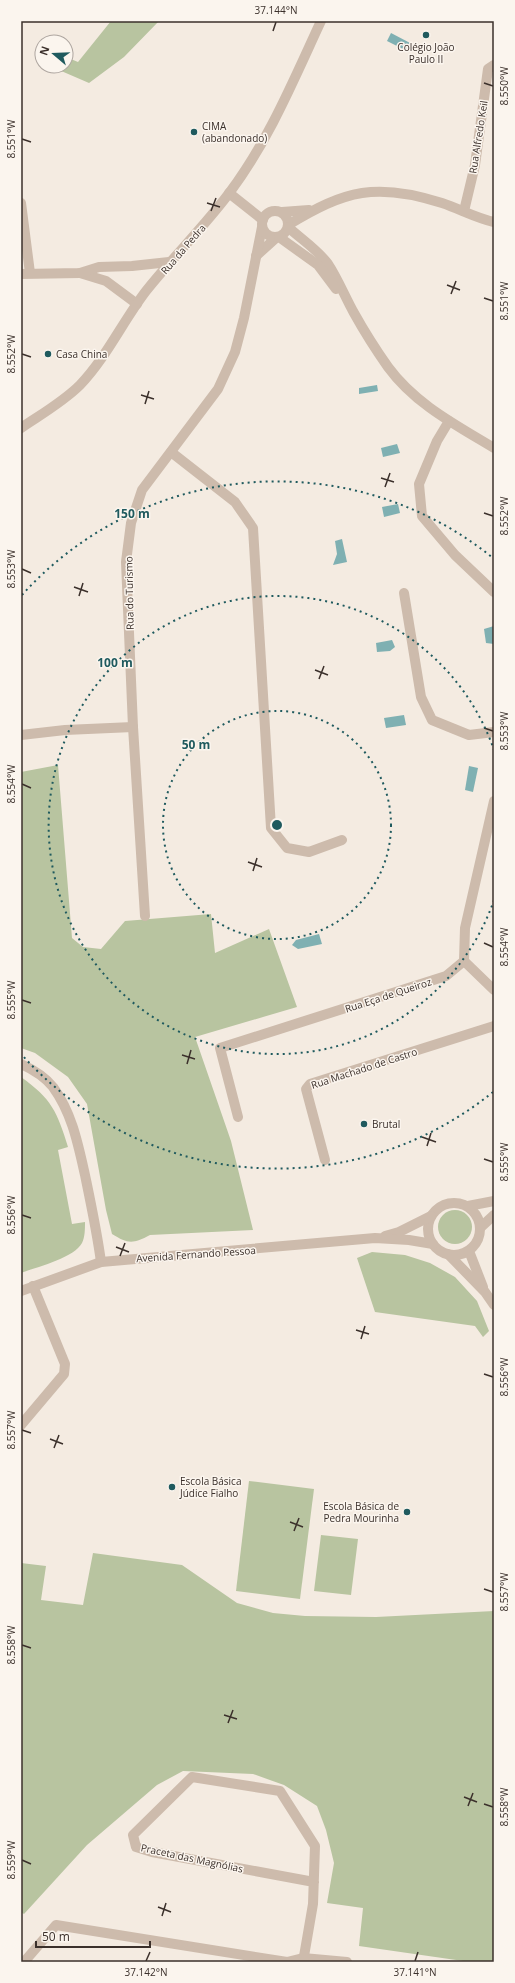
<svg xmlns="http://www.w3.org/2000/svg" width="515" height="1983" font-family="'Open Sans',sans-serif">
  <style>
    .green { fill: #b8c4a0 }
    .water { fill: #7fb0b2 }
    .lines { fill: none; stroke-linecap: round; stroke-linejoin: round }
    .minor { stroke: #cdbbac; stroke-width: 10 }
    .tertiary { stroke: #cdbbac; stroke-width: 10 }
    .ticks { fill: none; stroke: #3b302b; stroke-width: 1.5 }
    .ring { fill: none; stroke: #1f5a5e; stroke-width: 2; stroke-dasharray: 2 4 }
    .poi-dot { fill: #1f5a5e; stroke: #fbf5ee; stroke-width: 1.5 }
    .labels { text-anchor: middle; stroke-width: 3; stroke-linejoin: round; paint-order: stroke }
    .poi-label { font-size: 10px; fill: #3b302b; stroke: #fbf5ee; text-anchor: start }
    .street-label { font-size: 10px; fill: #3b302b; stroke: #fbf5ee }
    .centre { fill: #1f5a5e; stroke: #fbf5ee; stroke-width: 2 }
    .ring-label { font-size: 12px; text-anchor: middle; font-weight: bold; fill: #1f5a5e; stroke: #fbf5ee; stroke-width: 3; stroke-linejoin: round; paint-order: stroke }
    .neatline { fill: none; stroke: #3b302b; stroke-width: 1.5 }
    .ticks-label { font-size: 10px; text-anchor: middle; fill: #3b302b }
  </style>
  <rect width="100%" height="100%" fill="#f4ebe1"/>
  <g class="green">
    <polygon points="111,21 159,21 124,57 89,83 52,67 66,66 66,57 78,62"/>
    <path d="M 58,765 L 72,938 L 83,947 L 101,949 L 125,921 L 211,914 L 215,953 L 269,929 L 297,1007 L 195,1037 L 231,1141 L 253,1230 L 150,1235 C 133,1244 128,1244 112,1234 L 106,1210 L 87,1104 L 68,1077 L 35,1053 L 21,1048 L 21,772 Z"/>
    <path d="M 21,1077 C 52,1099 57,1112 68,1147 L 58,1150 L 72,1224 L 85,1222 C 85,1229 85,1237 82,1243 C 74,1258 37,1267 21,1273 Z"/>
    <circle cx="455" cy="1227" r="17"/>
    <polygon points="372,1252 405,1255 430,1263 455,1277 477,1301 489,1331 483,1337 475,1326 375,1312 357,1258"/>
    <polygon points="249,1481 314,1489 300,1599 236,1591"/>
    <polygon points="321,1535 358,1539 351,1595 314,1591"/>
    <polygon points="93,1553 182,1565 237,1603 273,1613 305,1616 376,1617 494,1611 494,1962 470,1962 359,1946 363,1908 327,1903 334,1863 326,1830 317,1806 284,1785 253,1774 183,1771 157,1785 87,1845 24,1914 21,1912 21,1563 46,1566 41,1600 83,1605"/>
  </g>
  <g class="water">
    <polygon points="391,33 412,44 409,52 387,41"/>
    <polygon points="377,385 378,391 359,394 359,388"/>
    <polygon points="397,444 400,453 383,457 381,448"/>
    <polygon points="398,504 400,513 384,517 382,507"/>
    <polygon points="342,539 347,562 333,565 337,554 335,541"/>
    <polygon points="494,626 494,644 486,643 484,629"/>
    <polygon points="392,640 395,647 390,651 377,652 376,643"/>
    <polygon points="404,715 406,725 386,728 384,718"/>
    <polygon points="469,766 478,768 473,792 465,790"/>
    <polygon points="319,934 322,944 298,949 292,945 296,940"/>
  </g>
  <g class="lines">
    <g class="minor">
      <polyline points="21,203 30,273"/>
      <polyline points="464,211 475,165 488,69 494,65"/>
      <polyline points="282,212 309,210"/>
      <path d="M 288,225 C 345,190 377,182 442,203 C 460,209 476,218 494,222"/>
      <polyline points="256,256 277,237"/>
      <polyline points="80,273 106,281 137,304"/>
      <polyline points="21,274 80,273 99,267 132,266 169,262"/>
      <polyline points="449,421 437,441 419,484 422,516 455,555 494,592"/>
      <polyline points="171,452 235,502 253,528 271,828 287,848 309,852 342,840"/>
      <polyline points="404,593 421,697 432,720 469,735 494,732"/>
      <polyline points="21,735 65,730 133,727"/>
      <polyline points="145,916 133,727 126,562 131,523 142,490 218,389 235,352 244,318 262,227"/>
      <polyline points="464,961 494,990"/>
      <path d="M 21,1064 C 32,1069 45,1077 53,1087 C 72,1113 78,1144 85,1175 C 91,1204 97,1232 101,1262"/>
      <polyline points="238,1117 220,1048 446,976 464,961 465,928 494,801"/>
      <polyline points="325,1160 306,1089 310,1084 494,1026"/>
      <polyline points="21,1425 64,1374 65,1364 33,1286"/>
      <polyline points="24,1962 56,1925 287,1962 303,1958 347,1962"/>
      <polyline points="303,1962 313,1904 315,1846 280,1791 192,1777 133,1835 136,1847 152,1852 314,1882"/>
    </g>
    <g class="tertiary">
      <polyline points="229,193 263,220"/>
      <circle cx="275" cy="224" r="13"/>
      <path d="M 288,227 C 301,239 318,250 328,264 C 338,279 345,297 354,313 C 364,331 376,350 388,367 C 415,404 456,425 494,448"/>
      <polyline points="279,237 318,265 336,289"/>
      <path d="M 21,428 C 40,415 63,402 80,385 C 106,358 123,321 146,291 C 173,257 204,227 230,192 C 269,140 294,79 321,21"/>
      <circle cx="454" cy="1229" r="26"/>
      <polyline points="468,1206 494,1201"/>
      <polyline points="481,1227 494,1215"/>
      <polyline points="385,1236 399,1232 431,1216"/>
      <polyline points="469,1251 483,1287"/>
      <polyline points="448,1254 485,1292 494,1305"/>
      <polyline points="21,1291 101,1262 375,1238 409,1240 433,1244"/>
    </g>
  </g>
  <path class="ticks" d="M 273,31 L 276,22M 484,83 L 493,86M 22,139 L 31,142M 207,203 L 220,207M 211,211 L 216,198M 447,285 L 460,290M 451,294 L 456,281M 484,298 L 493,301M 22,354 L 31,357M 141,395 L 154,399M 145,404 L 149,391M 381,478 L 394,482M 385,487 L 390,473M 484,513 L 493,516M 22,569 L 31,573M 74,587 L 88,592M 79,596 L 83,583M 315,670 L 328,675M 319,679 L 324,666M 484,728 L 493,731M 22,784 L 31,788M 248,862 L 262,867M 253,871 L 257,858M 484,943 L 493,947M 22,1000 L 31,1003M 182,1055 L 195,1059M 187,1064 L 191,1050M 422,1137 L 436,1142M 427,1146 L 431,1133M 484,1159 L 493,1162M 22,1215 L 31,1218M 116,1247 L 129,1252M 120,1256 L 125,1243M 356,1330 L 369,1334M 361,1339 L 365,1326M 484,1374 L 493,1377M 22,1430 L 31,1433M 50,1439 L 63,1444M 54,1448 L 59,1435M 290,1522 L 303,1527M 294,1531 L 299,1518M 484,1589 L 493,1592M 22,1645 L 31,1648M 224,1715 L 237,1719M 228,1723 L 233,1710M 464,1797 L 477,1802M 484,1804 L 493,1807M 468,1806 L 473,1793M 22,1860 L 31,1864M 158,1907 L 171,1912M 162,1916 L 166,1903M 146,1961 L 150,1952M 415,1961 L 418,1952"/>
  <g class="ring">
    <circle cx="277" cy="825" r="114"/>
    <path d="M494 900A229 229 0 1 1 494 750"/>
    <path d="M493 1092A343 343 0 0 1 22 1055M22 595A343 343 0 0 1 493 558"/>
  </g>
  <g class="poi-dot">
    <circle cx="426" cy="35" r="4"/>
    <circle cx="194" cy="132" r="4"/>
    <circle cx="48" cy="354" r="4"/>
    <circle cx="364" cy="1124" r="4"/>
    <circle cx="172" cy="1487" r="4"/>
    <circle cx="407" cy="1512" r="4"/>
  </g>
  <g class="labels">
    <g class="poi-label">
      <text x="426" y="51" text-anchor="middle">Colégio João<tspan x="426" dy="12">Paulo II</tspan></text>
      <text x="202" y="130">CIMA<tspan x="202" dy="12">(abandonado)</tspan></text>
      <text x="56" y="358">Casa China</text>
      <text x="372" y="1128">Brutal</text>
      <text x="180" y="1485">Escola Básica<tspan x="180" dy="12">Júdice Fialho</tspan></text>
      <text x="399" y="1510" text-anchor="end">Escola Básica de<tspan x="399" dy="12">Pedra Mourinha</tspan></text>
    </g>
    <g class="street-label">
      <text transform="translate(478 137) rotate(-81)" y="4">Rua Alfredo Keil</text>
      <text transform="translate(183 249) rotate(-49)" y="4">Rua da Pedra</text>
      <text transform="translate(129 593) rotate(-91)" y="4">Rua do Turismo</text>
      <text transform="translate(388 995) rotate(-18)" y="4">Rua Eça de Queiroz</text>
      <text transform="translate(364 1068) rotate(-18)" y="4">Rua Machado de Castro</text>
      <text transform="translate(196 1254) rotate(-4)" y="4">Avenida Fernando Pessoa</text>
      <text transform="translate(192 1858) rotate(12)" y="4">Praceta das Magnólias</text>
    </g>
  </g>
  <circle cx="277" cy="825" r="6" class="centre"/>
  <g class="ring-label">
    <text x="132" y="518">150 m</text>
    <text x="115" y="667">100 m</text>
    <text x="196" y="749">50 m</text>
  </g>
  <rect width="515" height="1983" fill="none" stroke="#fbf5ee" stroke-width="44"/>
  <g transform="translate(54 54) rotate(289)"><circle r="19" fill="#fbf5ee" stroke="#aea6a0"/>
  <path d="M0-3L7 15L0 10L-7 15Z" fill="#1f5a5e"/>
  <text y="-6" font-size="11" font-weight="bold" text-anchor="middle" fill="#3b302b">N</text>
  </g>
  <path d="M36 1941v6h114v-6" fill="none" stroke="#3b302b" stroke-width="2"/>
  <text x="42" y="1941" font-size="12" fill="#3b302b" stroke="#fbf5ee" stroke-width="3" paint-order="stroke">50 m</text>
  <rect x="22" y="22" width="471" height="1939" class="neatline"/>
  <g class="ticks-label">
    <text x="276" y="14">37.144°N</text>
    <text transform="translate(504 86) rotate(-90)" y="4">8.550°W</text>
    <text transform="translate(11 139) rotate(-90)" y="4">8.551°W</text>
    <text transform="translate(504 301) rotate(-90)" y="4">8.551°W</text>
    <text transform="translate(11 354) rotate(-90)" y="4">8.552°W</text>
    <text transform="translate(504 516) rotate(-90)" y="4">8.552°W</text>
    <text transform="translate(11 569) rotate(-90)" y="4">8.553°W</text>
    <text transform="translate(504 731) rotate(-90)" y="4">8.553°W</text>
    <text transform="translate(11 784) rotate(-90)" y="4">8.554°W</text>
    <text transform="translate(504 947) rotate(-90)" y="4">8.554°W</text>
    <text transform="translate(11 1000) rotate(-90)" y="4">8.555°W</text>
    <text transform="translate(504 1162) rotate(-90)" y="4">8.555°W</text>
    <text transform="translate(11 1215) rotate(-90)" y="4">8.556°W</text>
    <text transform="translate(504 1377) rotate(-90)" y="4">8.556°W</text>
    <text transform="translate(11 1430) rotate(-90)" y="4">8.557°W</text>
    <text transform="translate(504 1592) rotate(-90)" y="4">8.557°W</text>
    <text transform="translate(11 1645) rotate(-90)" y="4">8.558°W</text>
    <text transform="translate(504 1807) rotate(-90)" y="4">8.558°W</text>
    <text transform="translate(11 1860) rotate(-90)" y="4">8.559°W</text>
    <text x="146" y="1976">37.142°N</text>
    <text x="415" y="1976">37.141°N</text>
  </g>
</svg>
